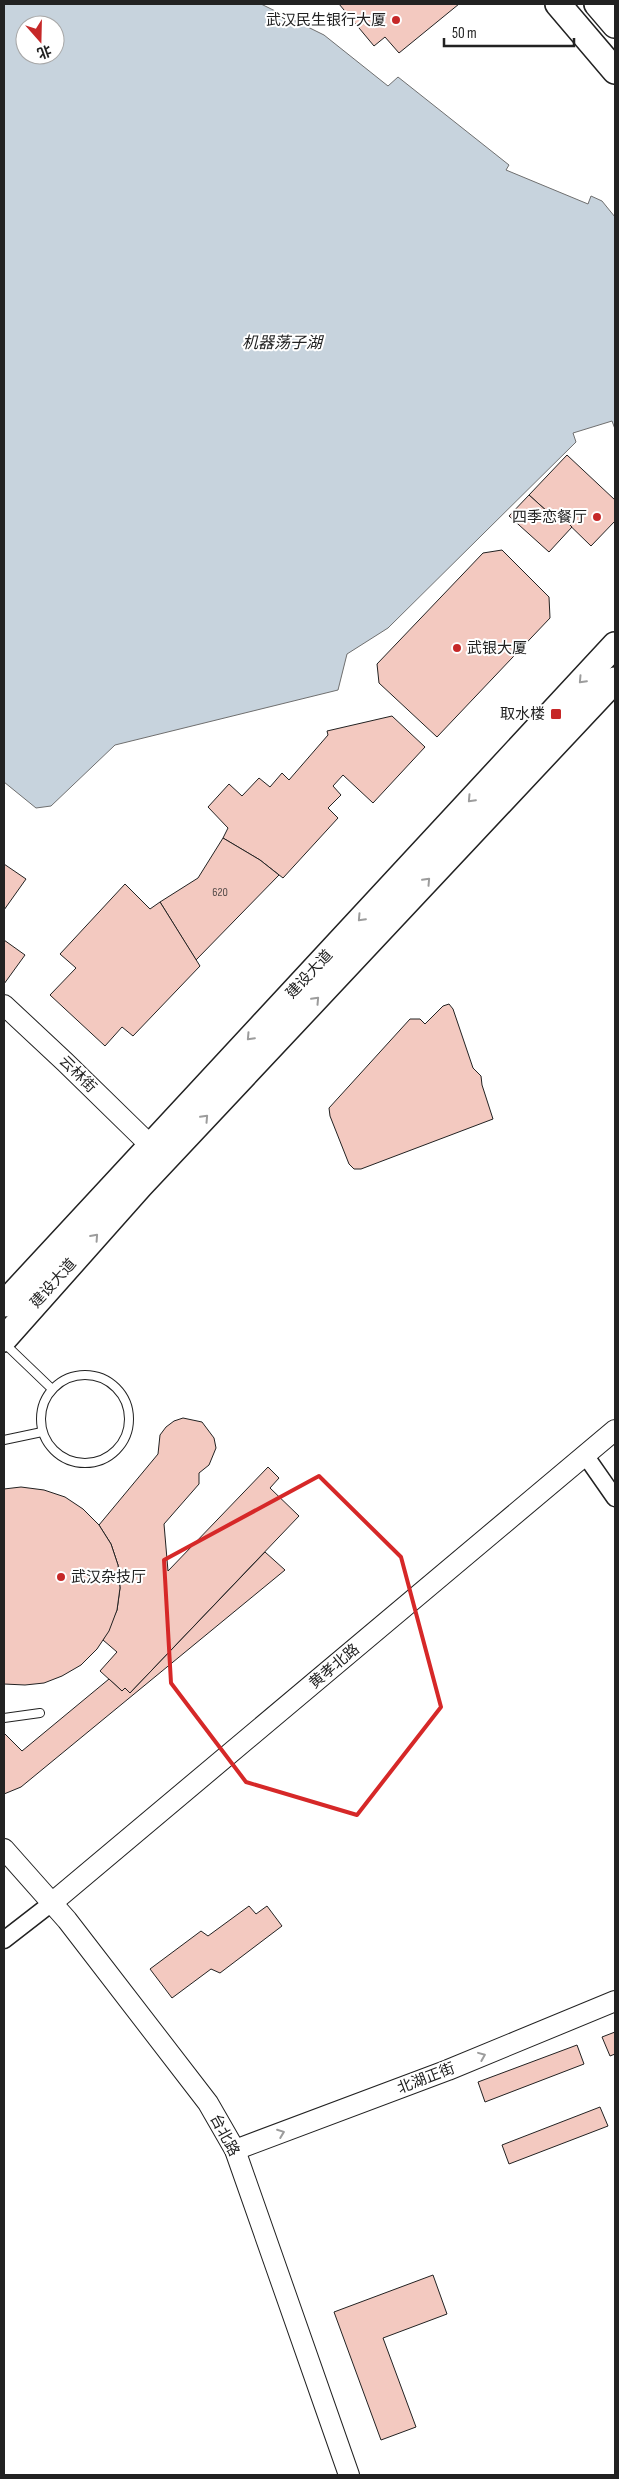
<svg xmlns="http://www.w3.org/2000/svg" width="619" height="2479" font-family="'Sofia Sans Condensed','Noto Sans SC',sans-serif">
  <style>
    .water { fill: #c7d3dd; stroke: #6f6f6f; fill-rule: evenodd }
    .building { fill: #f3c9c0; stroke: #222 }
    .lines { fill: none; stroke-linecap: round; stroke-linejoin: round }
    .service-casing { stroke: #222; stroke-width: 10 }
    .minor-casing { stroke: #222; stroke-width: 19 }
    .tertiary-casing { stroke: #222; stroke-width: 22 }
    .primary-casing { stroke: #222; stroke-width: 28 }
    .service { stroke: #fff; stroke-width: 8 }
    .minor { stroke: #fff; stroke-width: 16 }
    .tertiary { stroke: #fff; stroke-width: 20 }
    .primary { stroke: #fff; stroke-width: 25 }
    .oneway { stroke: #9c9c9c }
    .marked { fill: none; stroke: #d62828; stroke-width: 4; stroke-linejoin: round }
    .poi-dot { fill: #c62828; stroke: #fff; stroke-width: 2 }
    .labels { text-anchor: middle; stroke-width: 4; stroke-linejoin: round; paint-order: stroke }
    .number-label { font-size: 12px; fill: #564c4a }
    .poi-label { font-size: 15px; fill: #222; stroke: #fff; text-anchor: end }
    .street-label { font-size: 15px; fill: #222; stroke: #fff }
    .water-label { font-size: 16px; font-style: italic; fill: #222; stroke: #fff }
  </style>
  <rect width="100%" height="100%" fill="#fff"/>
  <path class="water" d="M 4,4 L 261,4 L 324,35 L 388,86 L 398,77 L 509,165 L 506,170 L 588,204 L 591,196 L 602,201 L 615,217 L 615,429 L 612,421 L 573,433 L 576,442 L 388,628 L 347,654 L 338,690 L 115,745 L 51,806 L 36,808 L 4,782 ZM 25,25 L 55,25 L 55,55 L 25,55 Z"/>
  <g class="building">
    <polygon points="339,4 459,4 399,53 385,37 374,46"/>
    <polygon points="567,455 615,500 615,521 591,546 553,509 549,513 529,495"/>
    <polygon points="529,495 549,513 553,509 572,527 549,552 509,516"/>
    <polygon points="502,550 549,597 550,618 437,737 379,683 377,664 483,553"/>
    <polygon points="392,716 425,747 373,803 343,775 333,786 341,795 328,808 338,818 283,878 260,860 223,838 228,828 208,807 229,784 242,796 259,778 270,787 282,773 289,780 328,735 327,731"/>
    <polygon points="223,838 260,860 279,875 196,960 160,902 198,878"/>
    <polygon points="4,864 26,879 4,910"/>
    <polygon points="125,884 150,909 160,902 200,966 133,1036 122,1027 105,1046 50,995 76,968 60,954"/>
    <polygon points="4,940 25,955 4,984"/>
    <polygon points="449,1004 453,1009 473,1068 481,1076 482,1085 493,1119 361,1169 354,1169 349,1164 330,1116 329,1108 410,1019 420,1019 425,1024 443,1006"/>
    <polygon points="183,1418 202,1422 214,1438 216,1448 209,1465 199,1473 199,1484 164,1524 168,1571 268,1467 279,1478 270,1488 299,1516 130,1693 125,1688 122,1691 100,1671 117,1652 103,1640 117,1610 120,1588 118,1565 111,1544 99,1525 158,1454 160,1435 166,1427 174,1421"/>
    <polygon points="21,1487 44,1490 65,1497 83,1509 99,1525 111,1544 118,1565 120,1588 117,1610 109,1631 97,1649 81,1665 62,1676 44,1683 25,1685 4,1684 4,1489"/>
    <polygon points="265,1552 285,1570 21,1787 4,1794 4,1733 22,1751 109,1679 122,1691 125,1688 130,1693"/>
    <polygon points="249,1906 256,1914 267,1906 282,1926 220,1973 211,1969 172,1998 150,1969 201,1931 208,1936"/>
    <polygon points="615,2032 615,2054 610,2056 602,2037"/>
    <polygon points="577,2045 584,2064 485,2102 478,2082"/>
    <polygon points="600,2107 608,2126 509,2164 502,2145"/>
    <polygon points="433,2275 447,2314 383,2338 416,2427 381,2440 334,2312"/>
  </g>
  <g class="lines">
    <defs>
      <g id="service">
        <polyline points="4,1343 52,1389"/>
        <circle cx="85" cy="1419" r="44"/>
        <polyline points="4,1440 42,1432"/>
        <polyline points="4,1718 40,1713"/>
      </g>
      <g id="minor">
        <polyline points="585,1455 615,1498"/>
        <polyline points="4,1940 53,1902"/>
      </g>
      <g id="tertiary">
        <polyline points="4,1005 65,1062 150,1145"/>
        <polyline points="4,1849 67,1920 208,2103 235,2150 349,2475"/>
        <polyline points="53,1902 615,1430"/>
        <polyline points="235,2150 448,2070 615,2001"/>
      </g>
      <g id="primary">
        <polyline points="558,4 615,71"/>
        <polyline points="597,4 615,25"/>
        <polyline points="4,1304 615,645"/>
        <polyline points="4,1339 140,1186 615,680"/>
      </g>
    </defs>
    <use href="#service" class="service-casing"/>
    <use href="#minor" class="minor-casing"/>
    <use href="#tertiary" class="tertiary-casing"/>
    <use href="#primary" class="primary-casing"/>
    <use href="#service" class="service"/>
    <use href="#minor" class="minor"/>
    <use href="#tertiary" class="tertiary"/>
    <use href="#primary" class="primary"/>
  </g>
  <defs><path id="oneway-chevron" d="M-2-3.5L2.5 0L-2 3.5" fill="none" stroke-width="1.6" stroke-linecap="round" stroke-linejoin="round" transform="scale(1.25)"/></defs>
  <g class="oneway">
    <use href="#oneway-chevron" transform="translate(582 680) rotate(133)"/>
    <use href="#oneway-chevron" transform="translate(471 799) rotate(133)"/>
    <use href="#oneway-chevron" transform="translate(427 881) rotate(-47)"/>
    <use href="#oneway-chevron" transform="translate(361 918) rotate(133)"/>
    <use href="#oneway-chevron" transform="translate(316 1000) rotate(-47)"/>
    <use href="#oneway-chevron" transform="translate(250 1037) rotate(133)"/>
    <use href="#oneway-chevron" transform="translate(205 1118) rotate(-47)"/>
    <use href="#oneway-chevron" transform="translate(95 1237) rotate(-48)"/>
    <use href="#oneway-chevron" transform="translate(482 2056) rotate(-22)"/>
    <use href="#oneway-chevron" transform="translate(281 2133) rotate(-21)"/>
  </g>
  <path class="marked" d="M 319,1476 L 401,1557 L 441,1707 L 357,1815 L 246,1782 L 171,1683 L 164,1560 Z"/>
  <g class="poi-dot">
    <circle cx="396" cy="20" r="5"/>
    <circle cx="597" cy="517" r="5"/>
    <circle cx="457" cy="648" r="5"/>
    <rect x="550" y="708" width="12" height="12" rx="2.5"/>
    <circle cx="61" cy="1577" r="5"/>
  </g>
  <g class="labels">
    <g class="number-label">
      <text x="220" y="896">620</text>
    </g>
    <g class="poi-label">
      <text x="386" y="25">武汉民生银行大厦</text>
      <text x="587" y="522">四季恋餐厅</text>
      <text x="467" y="653" text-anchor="start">武银大厦</text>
      <text x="545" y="719">取水楼</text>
      <text x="71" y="1582" text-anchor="start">武汉杂技厅</text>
    </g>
    <g class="street-label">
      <text transform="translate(309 974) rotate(-47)" y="5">建设大道</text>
      <text transform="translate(78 1074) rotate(45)" y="5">云林街</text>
      <text transform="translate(53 1283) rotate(-48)" y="5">建设大道</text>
      <text transform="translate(334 1666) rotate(-40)" y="5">黄孝北路</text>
      <text transform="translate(426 2078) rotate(-21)" y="5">北湖正街</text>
      <text transform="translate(225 2135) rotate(62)" y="5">台北路</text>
    </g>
    <g class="water-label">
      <text x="282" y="348">机器荡子湖</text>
    </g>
  </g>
  <rect width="619" height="2479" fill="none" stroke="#222222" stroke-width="10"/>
  <g transform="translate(40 40) rotate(160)"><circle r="24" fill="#ffffff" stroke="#a7a7a7"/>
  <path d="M0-4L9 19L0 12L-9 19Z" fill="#c62828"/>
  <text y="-8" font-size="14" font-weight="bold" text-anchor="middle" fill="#222222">北</text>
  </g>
  <path d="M444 38v8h130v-8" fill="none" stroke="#222222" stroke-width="2.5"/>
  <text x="452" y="38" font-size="15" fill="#222222" stroke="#ffffff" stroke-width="4" paint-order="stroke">50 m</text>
</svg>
